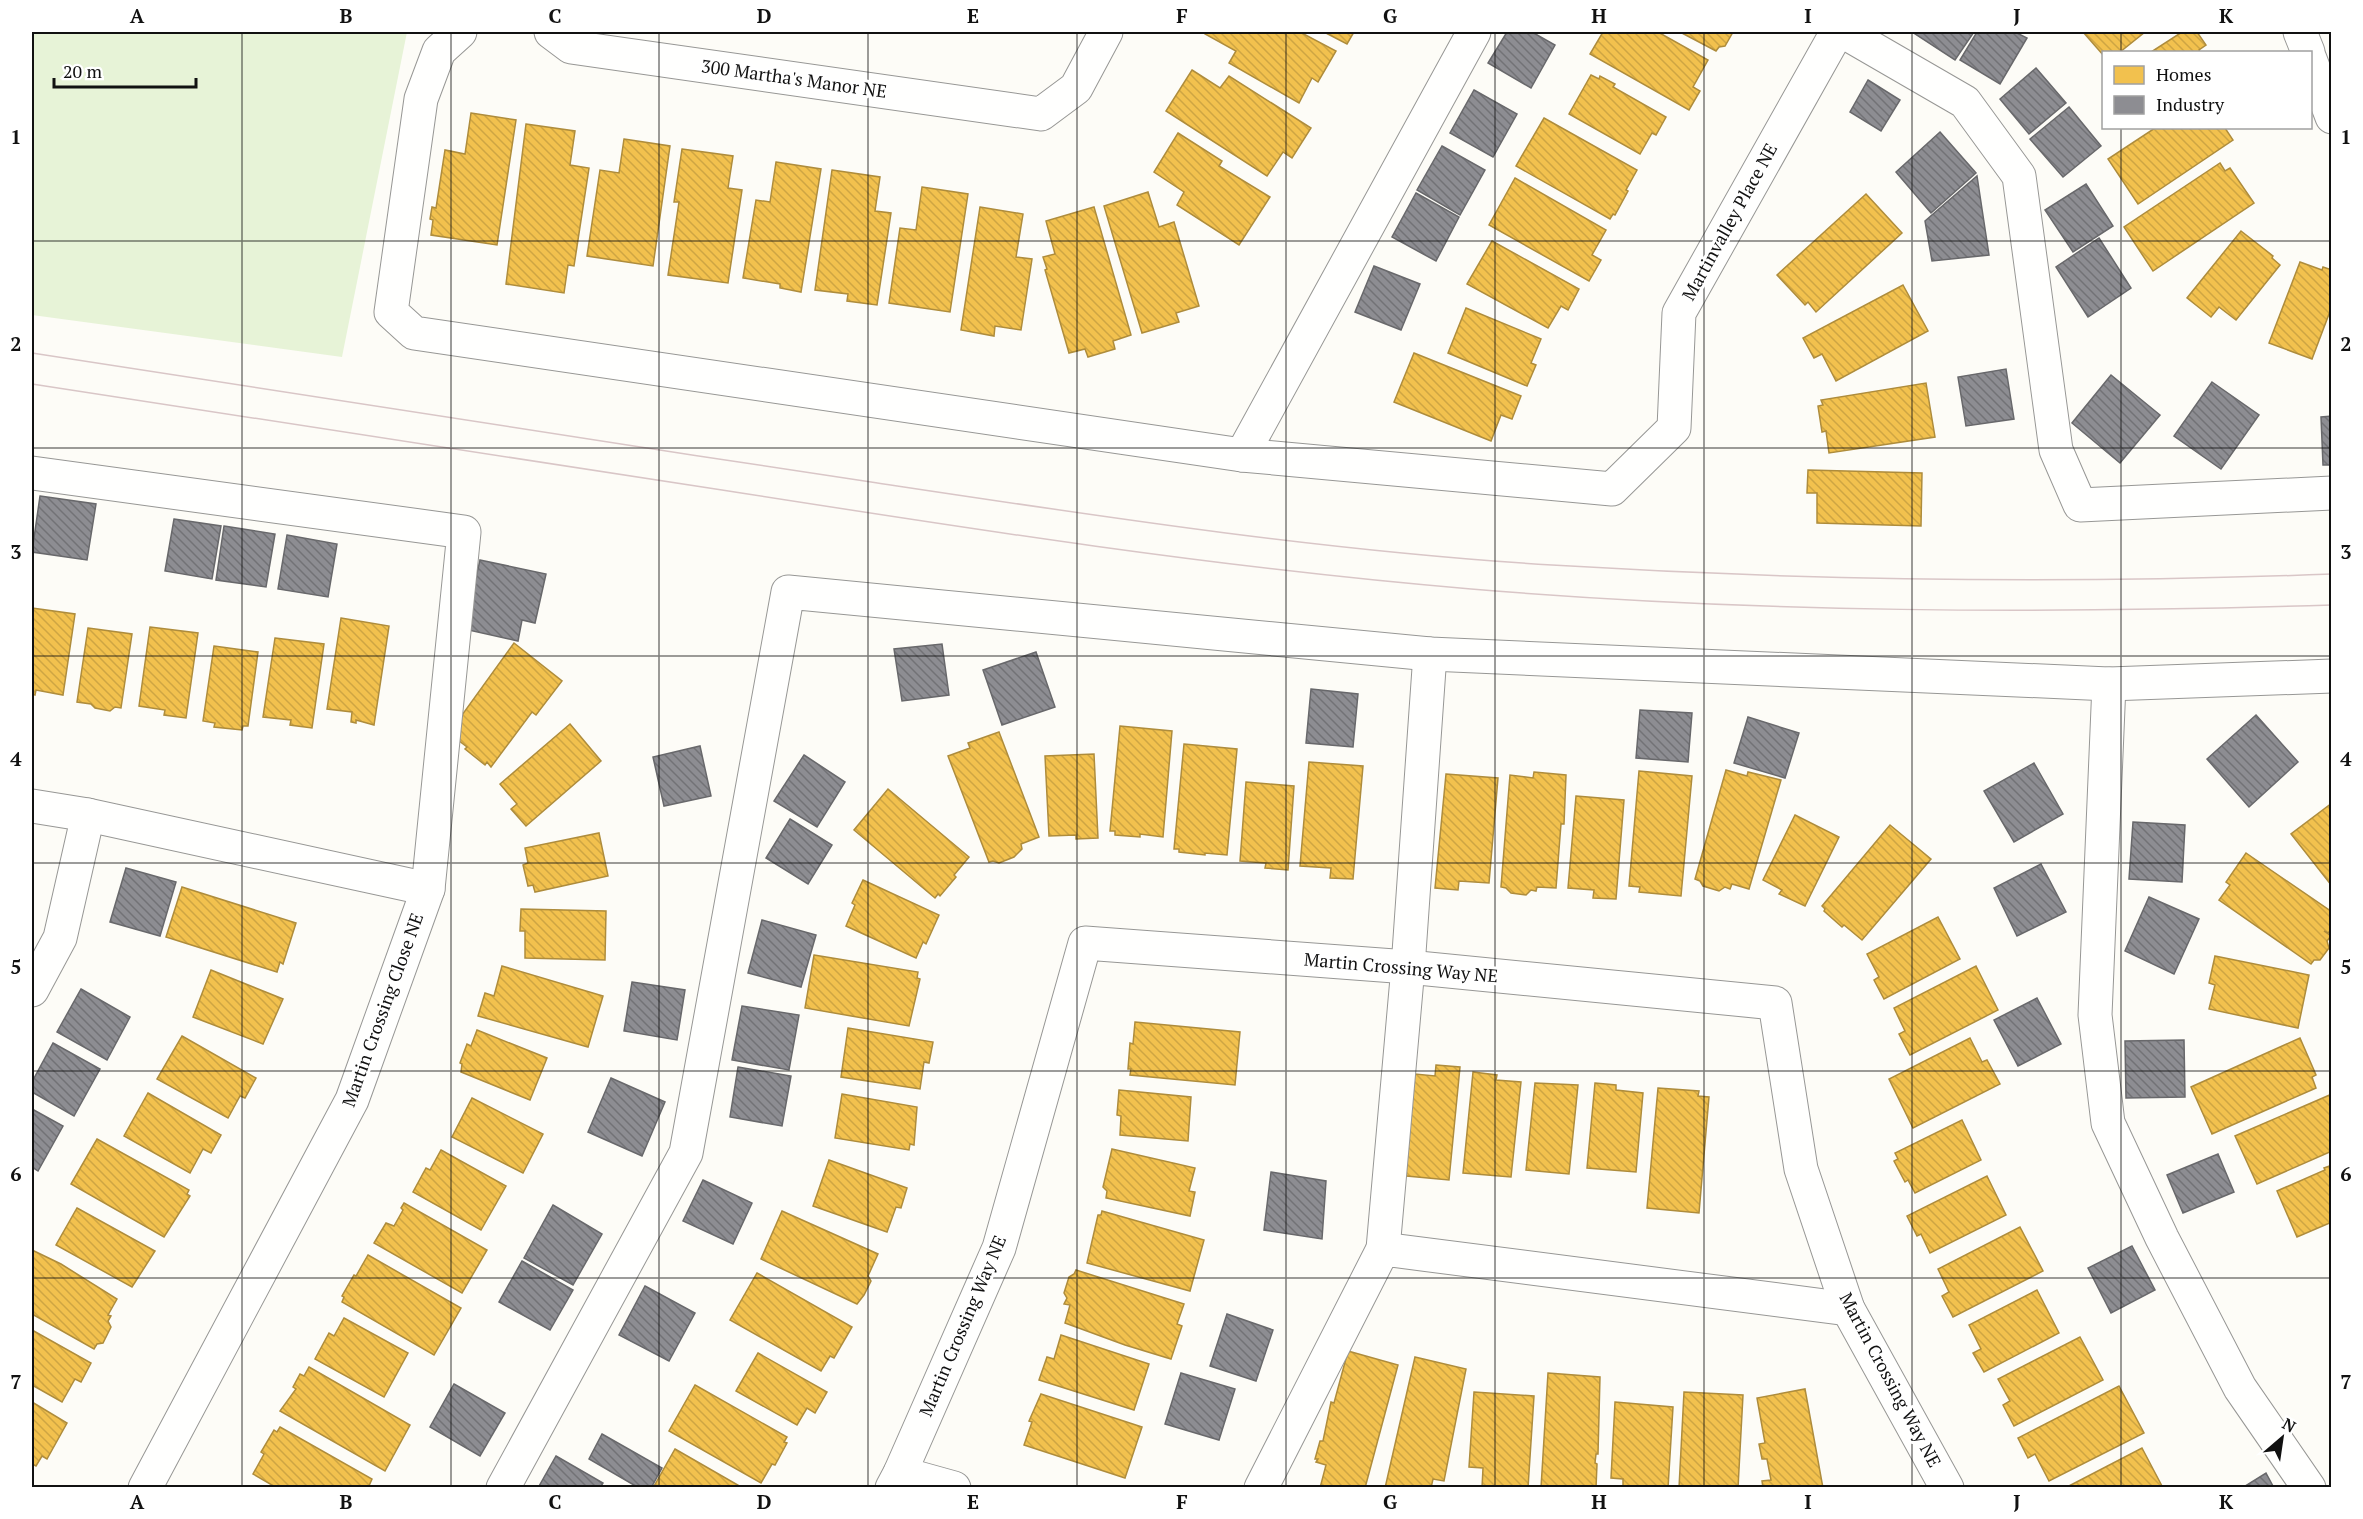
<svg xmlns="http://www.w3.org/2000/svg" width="2363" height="1519" font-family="'PT Serif',serif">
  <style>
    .green { fill: #e7f3d7 }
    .homes { fill: url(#homes-back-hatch); stroke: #ae8c3c; stroke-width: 1.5 }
    .industry { fill: url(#industry-back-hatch); stroke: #68686b; stroke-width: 1.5 }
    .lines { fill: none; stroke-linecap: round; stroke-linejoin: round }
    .minor-casing { stroke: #979795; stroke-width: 35 }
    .minor { stroke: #fffffe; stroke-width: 33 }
    .tram { stroke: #d9c6c7; stroke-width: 1.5 }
    .grid { fill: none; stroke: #111; stroke-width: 1.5; stroke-opacity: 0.55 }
    .labels { text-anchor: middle; stroke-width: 6; stroke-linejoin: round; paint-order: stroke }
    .street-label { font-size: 18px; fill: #111; stroke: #fff }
    .neatline { fill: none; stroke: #111; stroke-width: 2 }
    .grid-label { font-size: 20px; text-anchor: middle; font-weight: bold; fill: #111 }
  </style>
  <defs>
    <pattern id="homes-back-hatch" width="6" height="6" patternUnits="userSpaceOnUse" patternTransform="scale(1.5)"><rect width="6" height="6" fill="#f2c14e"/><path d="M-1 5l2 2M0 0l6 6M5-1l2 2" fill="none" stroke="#cea543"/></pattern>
    <pattern id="industry-back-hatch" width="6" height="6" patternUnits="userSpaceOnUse" patternTransform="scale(1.5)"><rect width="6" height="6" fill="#8d8d92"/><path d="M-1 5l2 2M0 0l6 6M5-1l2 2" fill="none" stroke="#727276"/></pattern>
  </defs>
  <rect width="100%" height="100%" fill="#fdfcf7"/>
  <polygon class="green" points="32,32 407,32 342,357 32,315"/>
  <g class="homes">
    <polygon points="1206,32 1300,32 1336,51 1318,82 1312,78 1299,103 1229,63 1236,51 1205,34"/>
    <polygon points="1324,32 1354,32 1347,44"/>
    <polygon points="1603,32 1658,32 1708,60 1693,87 1700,91 1689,110 1590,54"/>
    <polygon points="1680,32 1733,32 1725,46 1719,47 1716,51"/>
    <polygon points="2083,32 2145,32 2120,52 2104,52 2104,56"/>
    <polygon points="2182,32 2197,32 2206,45 2199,50 2200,52 2151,52"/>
    <polygon points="1192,70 1220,88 1229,76 1311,128 1292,158 1283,152 1267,176 1166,111"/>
    <polygon points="1591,75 1599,79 1600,76 1615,84 1613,87 1666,117 1656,135 1652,133 1640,154 1569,114"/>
    <polygon points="471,113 516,120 497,245 431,235 433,220 430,219 432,207 436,208 445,150 465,154"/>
    <polygon points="1544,118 1637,170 1626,190 1628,191 1615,215 1613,214 1610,219 1516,166"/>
    <polygon points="526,124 575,131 570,165 589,168 574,266 568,265 564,293 506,284"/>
    <polygon points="2155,128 2225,128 2233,140 2138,204 2108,159"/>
    <polygon points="1178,133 1222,161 1219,166 1270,197 1239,245 1177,205 1184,192 1154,172"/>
    <polygon points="624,139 670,146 653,266 587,256 600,170 619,173"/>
    <polygon points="682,149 733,156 728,188 742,190 728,283 668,275 679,202 674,202"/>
    <polygon points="776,162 821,169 801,292 780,288 780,284 743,278 756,200 770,202"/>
    <polygon points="2220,163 2225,171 2230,168 2254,203 2153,271 2124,227"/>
    <polygon points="832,170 880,177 875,211 891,213 877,305 847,301 848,294 815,290"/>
    <polygon points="1515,178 1606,230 1592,255 1601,260 1589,281 1489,225"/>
    <polygon points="922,187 968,194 950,312 889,303 900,228 916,230"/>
    <polygon points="1148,192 1159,227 1174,222 1199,306 1176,313 1179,322 1142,333 1104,206"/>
    <polygon points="1866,194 1902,233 1816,312 1808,302 1805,305 1777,275"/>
    <polygon points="980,207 1023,214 1016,257 1032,259 1021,330 995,326 994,336 961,330"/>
    <polygon points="1094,207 1131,335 1113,341 1115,349 1088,357 1085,349 1069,353 1045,270 1047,269 1043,257 1055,254 1046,221"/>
    <polygon points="2241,231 2273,256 2272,258 2280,265 2236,320 2219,307 2211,317 2187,298"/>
    <polygon points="1492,241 1579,289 1568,310 1561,306 1548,328 1467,284"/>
    <polygon points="2300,262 2322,270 2323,267 2332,270 2332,306 2312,359 2269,343"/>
    <polygon points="1903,285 1928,331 1836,381 1822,354 1814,358 1803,338"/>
    <polygon points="1466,308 1541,339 1531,363 1536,365 1527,386 1448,353"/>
    <polygon points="1414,353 1521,396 1512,419 1501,415 1491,441 1394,402"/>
    <polygon points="1926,383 1935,437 1829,453 1826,431 1822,432 1818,406 1823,405 1821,400"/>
    <polygon points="1808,470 1922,473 1921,526 1817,523 1817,493 1807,493"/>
    <polygon points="32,608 75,614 63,695 36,690 35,695 32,694"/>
    <polygon points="341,618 389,626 374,725 356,720 356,723 351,722 352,712 327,709"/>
    <polygon points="150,627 198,633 186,718 164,715 165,710 139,706"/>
    <polygon points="88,628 132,634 121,708 115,707 110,711 95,708 91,704 77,702"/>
    <polygon points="275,638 324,644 312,728 290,725 291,720 263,717"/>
    <polygon points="514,643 562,681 536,715 532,712 491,767 487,762 485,765 465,749 467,747 449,733"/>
    <polygon points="214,646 258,652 248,726 243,726 242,730 214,727 215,723 203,721"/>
    <polygon points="570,724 601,761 526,826 511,809 517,804 500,784"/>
    <polygon points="1120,726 1172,731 1163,837 1140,834 1140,837 1115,835 1115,831 1110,831"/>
    <polygon points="999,732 1039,837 1021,844 1022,849 1014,857 999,863 993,861 989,862 948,756 970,748 968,743"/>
    <polygon points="1184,744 1237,749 1227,855 1205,853 1205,855 1179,852 1179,849 1174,849"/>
    <polygon points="1094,754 1098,838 1076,839 1076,835 1049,836 1045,756"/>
    <polygon points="1309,762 1363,766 1353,879 1330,878 1331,868 1300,866"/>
    <polygon points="1726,770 1747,776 1748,772 1781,780 1749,889 1732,884 1730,889 1725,887 1719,891 1703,886 1700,881 1695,879"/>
    <polygon points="1639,771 1692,776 1681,896 1639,892 1640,887 1629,886"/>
    <polygon points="1534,772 1566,775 1564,824 1561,824 1556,888 1537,887 1536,891 1531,890 1526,895 1511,893 1506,888 1501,887 1510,775 1533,778"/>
    <polygon points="1446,774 1498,778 1489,883 1459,881 1458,890 1435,888"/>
    <polygon points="1246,782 1294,786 1288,870 1265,868 1266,863 1240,861"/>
    <polygon points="888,789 969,857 954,875 956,877 940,896 938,894 935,898 854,830"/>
    <polygon points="1576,796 1624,800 1616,899 1593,898 1594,890 1568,888"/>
    <polygon points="2332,803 2332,886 2291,834"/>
    <polygon points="1795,815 1839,837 1805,906 1779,894 1782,890 1763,880"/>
    <polygon points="1890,825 1931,859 1862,940 1844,925 1842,927 1824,911 1825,909 1822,906"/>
    <polygon points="599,833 608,876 535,892 533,885 528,886 523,865 528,863 525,848"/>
    <polygon points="2246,853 2332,912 2332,929 2328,933 2324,931 2331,936 2327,941 2329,948 2320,960 2314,960 2311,964 2219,900 2230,885 2226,882"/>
    <polygon points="863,880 939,915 926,944 923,942 916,958 846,926 855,905 852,903"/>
    <polygon points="182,887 296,923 283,964 280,962 277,972 166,937"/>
    <polygon points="521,909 606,911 605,960 525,958 525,931 520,931"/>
    <polygon points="1938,917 1960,959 1884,999 1874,980 1879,977 1867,954"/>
    <polygon points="814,955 918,972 917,978 920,979 909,1026 805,1008"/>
    <polygon points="2215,956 2309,975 2298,1028 2209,1009 2215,985 2209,983"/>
    <polygon points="502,966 603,996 588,1047 478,1016 485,993 494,996"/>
    <polygon points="1976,966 1998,1010 1910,1055 1899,1034 1905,1031 1894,1008"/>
    <polygon points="211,970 283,999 263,1044 193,1017"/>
    <polygon points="1135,1022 1240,1032 1235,1085 1130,1075 1131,1069 1128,1069 1130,1043 1133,1044"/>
    <polygon points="848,1028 933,1042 929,1063 924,1062 920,1089 841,1077"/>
    <polygon points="477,1030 547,1058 530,1100 461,1072 462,1064 460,1063 467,1044 471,1046"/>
    <polygon points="182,1036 256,1078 245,1098 240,1096 228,1118 157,1079"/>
    <polygon points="1970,1038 1982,1062 1987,1060 2000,1084 1913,1128 1889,1079"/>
    <polygon points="2300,1038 2316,1075 2312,1077 2316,1088 2212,1134 2191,1087"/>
    <polygon points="1436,1065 1460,1067 1449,1180 1396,1175 1405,1073 1435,1076"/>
    <polygon points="1473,1072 1497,1075 1496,1080 1521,1082 1511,1177 1463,1173"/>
    <polygon points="1535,1083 1578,1085 1569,1174 1526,1170"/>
    <polygon points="1595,1083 1616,1085 1616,1090 1643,1093 1636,1172 1587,1168"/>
    <polygon points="1658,1088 1699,1091 1698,1096 1709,1097 1699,1213 1647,1208"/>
    <polygon points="1119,1090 1191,1097 1188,1141 1120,1135 1121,1116 1117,1115"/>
    <polygon points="148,1093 221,1135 211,1153 203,1149 190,1173 124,1136"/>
    <polygon points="842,1094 917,1107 914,1145 910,1144 909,1150 835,1138"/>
    <polygon points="2332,1094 2332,1151 2257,1184 2235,1136"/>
    <polygon points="472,1098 543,1134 523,1173 452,1137"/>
    <polygon points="1962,1120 1981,1160 1915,1193 1908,1180 1905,1182 1894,1161 1898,1159 1895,1153"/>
    <polygon points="97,1139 189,1190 187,1194 190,1196 164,1237 71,1184"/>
    <polygon points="1112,1149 1195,1168 1189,1191 1195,1192 1190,1216 1106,1198 1107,1191 1103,1187"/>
    <polygon points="441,1150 506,1186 481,1230 413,1192 426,1168 430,1170"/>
    <polygon points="829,1160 907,1188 901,1208 896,1207 887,1232 813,1206"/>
    <polygon points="2332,1165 2332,1222 2297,1237 2277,1191 2325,1170 2324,1168"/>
    <polygon points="1987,1176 2006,1215 1930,1253 1921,1234 1917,1236 1907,1216"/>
    <polygon points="404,1203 487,1250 462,1293 374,1243 386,1223 394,1226 403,1210 401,1208"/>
    <polygon points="77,1208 155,1251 132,1287 56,1245"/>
    <polygon points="782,1211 878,1254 868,1276 871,1281 864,1295 857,1304 761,1259"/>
    <polygon points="1102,1211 1204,1240 1190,1291 1087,1263 1098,1215 1101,1215"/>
    <polygon points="2020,1227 2043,1271 1953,1317 1942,1296 1949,1292 1938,1269"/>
    <polygon points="32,1250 61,1264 117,1299 108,1315 111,1316 108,1321 111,1327 103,1343 97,1344 94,1349 32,1314"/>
    <polygon points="368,1255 461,1308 434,1355 342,1302 344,1297 342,1296 354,1275 356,1276"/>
    <polygon points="1076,1270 1184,1304 1177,1324 1182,1326 1171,1359 1125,1345 1065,1323 1070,1305 1064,1304 1067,1298 1064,1293 1069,1277 1074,1274"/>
    <polygon points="757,1273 852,1327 834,1358 830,1356 821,1371 730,1320"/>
    <polygon points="2037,1290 2059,1333 1984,1372 1973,1353 1981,1349 1969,1325"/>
    <polygon points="344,1318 408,1353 384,1397 315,1359 329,1333 334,1336"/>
    <polygon points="32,1330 91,1363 81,1382 75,1379 62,1402 32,1385"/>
    <polygon points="1061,1335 1149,1364 1134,1410 1039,1380 1047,1357 1054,1359"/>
    <polygon points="2080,1337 2103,1380 2014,1426 2003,1405 2010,1401 1998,1379"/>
    <polygon points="1348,1351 1398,1365 1365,1488 1320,1488 1326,1465 1316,1462 1318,1459 1315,1459 1320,1441 1323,1441 1331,1402 1334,1403"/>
    <polygon points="758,1353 827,1392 815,1413 807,1408 797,1425 736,1391"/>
    <polygon points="1415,1357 1466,1369 1444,1481 1433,1479 1431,1488 1385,1488"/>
    <polygon points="309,1367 410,1425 385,1471 280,1411 296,1389 293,1387 300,1374 304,1376"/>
    <polygon points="1548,1373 1600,1377 1598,1454 1596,1454 1595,1463 1597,1464 1596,1488 1541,1488"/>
    <polygon points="695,1385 787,1437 784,1442 787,1443 775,1465 772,1464 761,1483 669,1431"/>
    <polygon points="2119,1386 2144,1433 2049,1481 2035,1454 2028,1458 2018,1438"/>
    <polygon points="1805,1389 1823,1488 1763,1488 1762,1481 1771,1480 1767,1459 1762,1459 1759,1444 1765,1443 1757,1398"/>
    <polygon points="1474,1392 1534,1396 1528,1488 1482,1488 1483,1468 1469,1467"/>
    <polygon points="1684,1392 1743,1395 1738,1488 1679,1488"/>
    <polygon points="1041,1394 1142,1427 1125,1478 1024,1445 1032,1422 1029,1421"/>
    <polygon points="32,1402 67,1423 47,1459 42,1456 36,1466 32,1464"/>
    <polygon points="1615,1402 1673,1407 1668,1488 1623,1488 1623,1479 1611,1478"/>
    <polygon points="280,1427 372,1479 368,1488 277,1488 253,1474 264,1454 261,1452 274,1430 277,1432"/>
    <polygon points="2142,1448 2163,1488 2067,1487"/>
    <polygon points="675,1449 743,1488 653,1488"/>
  </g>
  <g class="industry">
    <polygon points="1507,32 1532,32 1555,45 1531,88 1488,63"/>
    <polygon points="1917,32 1974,32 1955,60 1915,34"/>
    <polygon points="1977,32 2015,32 2027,38 2000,84 1960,60"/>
    <polygon points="2036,68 2066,103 2029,134 2000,99"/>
    <polygon points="1868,80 1900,100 1881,131 1850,112"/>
    <polygon points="1474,90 1517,114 1493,157 1450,133"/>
    <polygon points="2069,107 2101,146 2063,177 2030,139"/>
    <polygon points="1940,132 1976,173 1931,213 1896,172"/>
    <polygon points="1442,146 1485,170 1460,215 1417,190"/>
    <polygon points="1977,176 1989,255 1932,261 1925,221"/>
    <polygon points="2086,184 2113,226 2073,252 2045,210"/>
    <polygon points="1416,193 1459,217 1436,261 1392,237"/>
    <polygon points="2099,238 2131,288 2088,317 2056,267"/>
    <polygon points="1374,266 1420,284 1401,330 1355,312"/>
    <polygon points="2006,369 2014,419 1966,426 1958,377"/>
    <polygon points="2111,375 2160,415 2120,463 2072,423"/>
    <polygon points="2212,382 2259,415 2221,469 2174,436"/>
    <polygon points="2332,416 2332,465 2323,465 2321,417"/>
    <polygon points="40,496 96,504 87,560 32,552"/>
    <polygon points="174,519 221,526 212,579 165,571"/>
    <polygon points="224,526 275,534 266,587 216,580"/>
    <polygon points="287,535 337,544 328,597 278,589"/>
    <polygon points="480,560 546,574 535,623 522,620 518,641 464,629"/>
    <polygon points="942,644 949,695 902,701 894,649"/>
    <polygon points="1036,652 1055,707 1002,725 983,670"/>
    <polygon points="1311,689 1358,694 1353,747 1306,743"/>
    <polygon points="1640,710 1692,713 1688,762 1636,758"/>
    <polygon points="2256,715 2298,762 2249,807 2207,759"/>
    <polygon points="1748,717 1799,733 1785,778 1734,763"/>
    <polygon points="700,746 711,796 664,806 653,757"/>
    <polygon points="804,755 845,782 817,827 774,801"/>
    <polygon points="2034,763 2063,814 2014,842 1984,791"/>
    <polygon points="790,819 832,845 808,884 766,858"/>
    <polygon points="2133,822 2185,825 2182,882 2129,879"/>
    <polygon points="2041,864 2066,912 2017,936 1994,888"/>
    <polygon points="126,868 176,882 160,936 110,922"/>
    <polygon points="2149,897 2199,919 2174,974 2125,951"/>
    <polygon points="762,920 816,935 801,987 748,973"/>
    <polygon points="632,982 685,990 677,1040 624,1031"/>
    <polygon points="81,989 130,1017 107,1060 57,1032"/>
    <polygon points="2037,998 2061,1044 2018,1066 1994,1020"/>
    <polygon points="742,1006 799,1015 789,1070 732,1060"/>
    <polygon points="2184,1040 2185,1097 2126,1098 2125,1041"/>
    <polygon points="53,1043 100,1069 74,1116 32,1092 32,1082"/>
    <polygon points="738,1067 791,1076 782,1126 730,1117"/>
    <polygon points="611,1078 665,1102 642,1156 588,1132"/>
    <polygon points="32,1109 63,1126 38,1171 32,1167"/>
    <polygon points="2218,1154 2234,1192 2183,1213 2167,1175"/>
    <polygon points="1271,1172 1326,1181 1322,1239 1264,1230"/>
    <polygon points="703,1180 752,1203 733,1244 683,1221"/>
    <polygon points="553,1205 602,1234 573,1285 524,1258"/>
    <polygon points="2132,1246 2155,1290 2111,1313 2088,1268"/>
    <polygon points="522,1261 573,1290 550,1330 499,1302"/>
    <polygon points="645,1286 695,1313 669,1361 619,1335"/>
    <polygon points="1227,1314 1273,1330 1256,1381 1210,1366"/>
    <polygon points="1181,1373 1235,1389 1219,1440 1165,1424"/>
    <polygon points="454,1384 505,1413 480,1456 430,1427"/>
    <polygon points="602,1434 662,1468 651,1488 639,1488 589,1459"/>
    <polygon points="556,1456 603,1483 600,1488 538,1488"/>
    <polygon points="2266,1473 2274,1488 2242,1488"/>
  </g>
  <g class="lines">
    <defs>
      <g id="minor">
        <polyline points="460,32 439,51 421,99 391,312 414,333 1242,455 1612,489 1674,428 1679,313 1837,32"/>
        <polyline points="551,32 571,47 1041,114 1076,88 1106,32"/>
        <polyline points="1844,32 1965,102 2019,176 2056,450 2080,505 2332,493"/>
        <polyline points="2300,32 2308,52"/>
        <polyline points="2310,59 2332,117"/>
        <polyline points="1242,455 1474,32"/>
        <polyline points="32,473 464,532 428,889 352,1100 145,1488"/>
        <polyline points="2109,684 2095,1015 2108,1123 2162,1238 2240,1388 2309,1488"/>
        <polyline points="32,806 88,815 428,889"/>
        <polyline points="32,990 60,938 88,815"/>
        <polyline points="1383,1249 1408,967 1430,654"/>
        <polyline points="900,1473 954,1488"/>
        <polyline points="503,1488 686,1153 788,592 1430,654 2109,684 2332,676"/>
        <polyline points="892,1488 900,1473 999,1248 1085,943 1408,967 1775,1003 1801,1169 1848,1309 1947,1488"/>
        <polyline points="1261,1488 1383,1249 1848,1309"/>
      </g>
    </defs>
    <use href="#minor" class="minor-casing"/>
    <use href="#minor" class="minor"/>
    <g class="tram">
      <path d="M 32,353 C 311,396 591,440 871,482 C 1097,516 1324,551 1552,565 C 1812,581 2072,584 2332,574"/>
      <path d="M 32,384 C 262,419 492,454 722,490 C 971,529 1220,568 1471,589 C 1758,613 2044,614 2332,605"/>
    </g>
  </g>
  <path class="grid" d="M 242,32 L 242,1488M 451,32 L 451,1488M 659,32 L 659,1488M 868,32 L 868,1488M 1077,32 L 1077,1488M 1286,32 L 1286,1488M 1495,32 L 1495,1488M 1704,32 L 1704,1488M 1912,32 L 1912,1488M 2121,32 L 2121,52M 2121,128 L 2121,1488M 32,241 L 2332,241M 32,448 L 2332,448M 32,656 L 2332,656M 32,863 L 2332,863M 32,1071 L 2332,1071M 32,1278 L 2332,1278"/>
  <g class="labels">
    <g class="street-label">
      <text transform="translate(794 79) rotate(8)" y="6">300 Martha's Manor NE</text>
      <text transform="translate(1730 222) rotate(-61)" y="6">Martinvalley Place NE</text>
      <text transform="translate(1401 968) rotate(5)" y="6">Martin Crossing Way NE</text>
      <text transform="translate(383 1010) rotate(-70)" y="6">Martin Crossing Close NE</text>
      <text transform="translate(963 1326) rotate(-67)" y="6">Martin Crossing Way NE</text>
      <text transform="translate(1890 1380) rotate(62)" y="6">Martin Crossing Way NE</text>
    </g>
  </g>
  <rect width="2363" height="1519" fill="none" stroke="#ffffff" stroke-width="66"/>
  <rect x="2102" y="51" width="210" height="78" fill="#ffffff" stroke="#a0a0a0" stroke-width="1.5"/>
  <rect x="2114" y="66" width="30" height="18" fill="#f2c14e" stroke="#a0a0a0" stroke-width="1.5"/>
  <text x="2156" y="81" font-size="18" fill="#111111">Homes</text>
  <rect x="2114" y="96" width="30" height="18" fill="#8d8d92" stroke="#a0a0a0" stroke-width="1.5"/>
  <text x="2156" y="111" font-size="18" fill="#111111">Industry</text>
  <g transform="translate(2282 1438) rotate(29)" stroke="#ffffff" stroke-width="4.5" paint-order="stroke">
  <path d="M0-4.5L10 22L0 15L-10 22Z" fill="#111111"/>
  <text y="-9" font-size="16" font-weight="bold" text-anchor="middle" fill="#111111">N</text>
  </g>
  <path d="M54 78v9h142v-9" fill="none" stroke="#111111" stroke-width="3"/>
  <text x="63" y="78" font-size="18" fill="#111111" stroke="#ffffff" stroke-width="4.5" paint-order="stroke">20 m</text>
  <rect x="33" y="33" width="2297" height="1453" class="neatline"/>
  <g class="grid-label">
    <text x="137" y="23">A</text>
    <text x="346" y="23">B</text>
    <text x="555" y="23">C</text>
    <text x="764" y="23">D</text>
    <text x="973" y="23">E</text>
    <text x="1182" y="23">F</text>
    <text x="1390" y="23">G</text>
    <text x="1599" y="23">H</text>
    <text x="1808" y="23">I</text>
    <text x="2017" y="23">J</text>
    <text x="2226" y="23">K</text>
    <text x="16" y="144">1</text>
    <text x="2346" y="144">1</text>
    <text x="16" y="351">2</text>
    <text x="2346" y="351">2</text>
    <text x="16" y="559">3</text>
    <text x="2346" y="559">3</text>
    <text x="16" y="766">4</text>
    <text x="2346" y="766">4</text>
    <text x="16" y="974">5</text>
    <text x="2346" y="974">5</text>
    <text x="16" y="1181">6</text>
    <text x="2346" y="1181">6</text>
    <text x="16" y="1389">7</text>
    <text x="2346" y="1389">7</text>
    <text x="137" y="1509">A</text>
    <text x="346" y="1509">B</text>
    <text x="555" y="1509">C</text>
    <text x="764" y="1509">D</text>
    <text x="973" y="1509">E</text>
    <text x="1182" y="1509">F</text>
    <text x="1390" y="1509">G</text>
    <text x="1599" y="1509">H</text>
    <text x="1808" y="1509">I</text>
    <text x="2017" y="1509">J</text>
    <text x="2226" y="1509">K</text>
  </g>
</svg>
